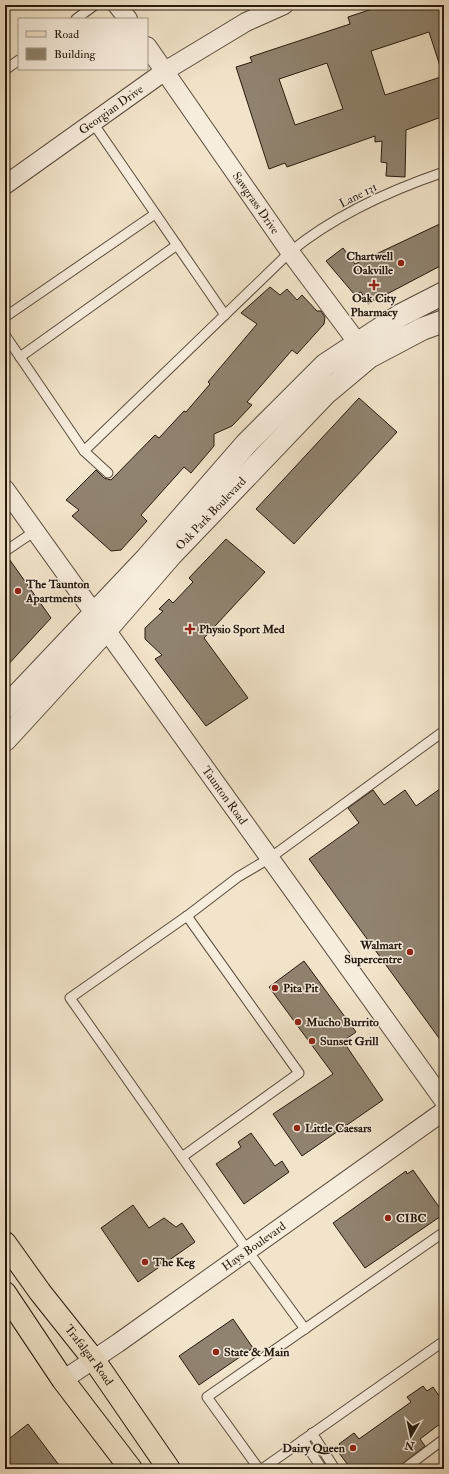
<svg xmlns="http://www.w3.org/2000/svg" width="449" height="1474" font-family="'IM FELL Double Pica',serif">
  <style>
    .building { fill: #90836f; stroke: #261a0d; fill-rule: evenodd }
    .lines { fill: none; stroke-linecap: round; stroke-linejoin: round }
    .service-casing { stroke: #594c3c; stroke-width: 11 }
    .minor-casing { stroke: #594c3c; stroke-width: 20 }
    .tertiary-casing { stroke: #594c3c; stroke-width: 24 }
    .primary-casing { stroke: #261a0d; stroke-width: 24 }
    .service { stroke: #f7eddd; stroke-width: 9 }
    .minor { stroke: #f7eddd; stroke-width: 18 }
    .tertiary { stroke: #f7eddd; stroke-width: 22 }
    .primary { stroke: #f2e4ca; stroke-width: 22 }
    .poi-dot { fill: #8f2418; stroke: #f7eddd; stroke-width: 1.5 }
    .labels { text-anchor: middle; stroke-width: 3; stroke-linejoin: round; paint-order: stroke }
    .street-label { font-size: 12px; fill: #261a0d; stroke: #f7eddd }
    .poi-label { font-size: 12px; font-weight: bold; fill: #261a0d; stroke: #f7eddd; text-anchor: start }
  </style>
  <rect width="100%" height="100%" fill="#f2e4ca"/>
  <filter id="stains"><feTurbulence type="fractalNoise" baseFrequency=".005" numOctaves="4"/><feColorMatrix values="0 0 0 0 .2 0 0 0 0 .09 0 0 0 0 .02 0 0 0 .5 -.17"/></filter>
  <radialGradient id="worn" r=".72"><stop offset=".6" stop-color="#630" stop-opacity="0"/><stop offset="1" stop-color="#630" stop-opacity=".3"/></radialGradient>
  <g class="building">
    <path d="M 384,5 L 444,5 L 444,71 L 442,72 L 429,32 L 371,51 L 385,95 L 444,76 L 444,116 L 406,130 L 405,177 L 386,176 L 387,163 L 381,162 L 382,141 L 375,142 L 375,136 L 287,167 L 285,163 L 269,169 L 236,67 L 252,62 L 250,57 L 350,24 L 348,17 ZM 327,63 L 343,109 L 295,125 L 279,79 Z"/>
    <polygon points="444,222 444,264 368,304 361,292 354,294 326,261 343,248 355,264"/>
    <polygon points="270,287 280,295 287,289 297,300 302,295 317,311 321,311 325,317 324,324 297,354 292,350 247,402 252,405 232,426 214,434 214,446 191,473 184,467 141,515 147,521 121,550 111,551 72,516 79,510 66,500 96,470 104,478 111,480 155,435 159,438 184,411 186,412 210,384 208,382 257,324 241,313"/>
    <polygon points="359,398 397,432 294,544 256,509"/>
    <polygon points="226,539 265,572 204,638 248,698 206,726 155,659 162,655 145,639 145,628 163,611 159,609 169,599 173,603 193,582 189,578"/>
    <polygon points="5,556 7,556 51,618 5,668"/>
    <polygon points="444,786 444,1045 309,859 359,823 348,808 373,790 384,805 405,790 416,806"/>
    <polygon points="304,961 356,1032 343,1041 383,1100 302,1156 273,1114 333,1074 269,987"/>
    <polygon points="251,1133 275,1166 282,1161 289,1172 244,1204 216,1164 241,1147 238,1142"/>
    <polygon points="413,1170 444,1214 365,1268 333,1223 406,1171 407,1174"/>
    <polygon points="133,1205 149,1228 164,1218 176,1227 182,1223 195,1242 138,1282 101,1228"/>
    <polygon points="233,1319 253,1348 199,1385 179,1356"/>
    <polygon points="423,1386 427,1391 433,1387 444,1403 444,1421 420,1439 425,1446 396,1469 351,1469 339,1453 344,1450 339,1444 354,1433 359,1439 411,1402 407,1397"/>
    <polygon points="28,1424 62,1469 5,1469 5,1442"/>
  </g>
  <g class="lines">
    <defs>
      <g id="service">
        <polyline points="76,19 95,5"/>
        <polyline points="5,70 19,60"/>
        <polyline points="93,123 225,315"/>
        <polyline points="5,317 155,214"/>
        <path d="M 5,335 L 84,451 L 290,252 C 335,215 388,191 444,172"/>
        <polyline points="20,357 177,245"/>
        <polyline points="84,451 108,473"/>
        <polyline points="7,550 35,531"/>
        <polyline points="182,1157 299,1073 187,916"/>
        <polyline points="305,1329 248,1251 70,998 187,916 238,877 270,858 444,731"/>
        <polyline points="312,1433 335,1469"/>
        <polyline points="303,1440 322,1469"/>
        <polyline points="259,1469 207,1397 444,1232"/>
        <polyline points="262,1469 444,1341"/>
        <polyline points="404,1469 444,1439"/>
      </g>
      <g id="minor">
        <polyline points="117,5 128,19"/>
        <path id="s1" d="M 147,46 L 290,252 L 366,354"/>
        <path id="s2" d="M 5,185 L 165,71 L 246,22 L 284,5"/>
        <path id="s3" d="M 5,489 L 444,1101"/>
        <path id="s4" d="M 63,1380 L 118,1343 L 444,1111"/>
      </g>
      <g id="tertiary">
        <polyline points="5,708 146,559 246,444 325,365 401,315 444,293"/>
        <path id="s5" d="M 5,740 L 106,630 L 171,555 L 326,393 L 369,357 L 422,329 L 444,321"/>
      </g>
      <g id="primary">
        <path id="s6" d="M 5,1243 L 40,1292 L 94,1360 L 169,1469"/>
        <polyline points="5,1293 63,1380 131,1469"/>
      </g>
    </defs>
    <use href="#service" class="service-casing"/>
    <use href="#minor" class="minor-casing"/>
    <use href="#tertiary" class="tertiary-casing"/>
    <use href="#primary" class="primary-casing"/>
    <use href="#service" class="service"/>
    <use href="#minor" class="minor"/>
    <use href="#tertiary" class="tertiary"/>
    <use href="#primary" class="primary"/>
  </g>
  <g class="poi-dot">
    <circle cx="401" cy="263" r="4"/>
    <path d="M372 279h4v4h4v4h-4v4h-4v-4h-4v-4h4z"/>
    <circle cx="18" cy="591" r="4"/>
    <path d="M188 623h4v4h4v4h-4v4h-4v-4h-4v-4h4z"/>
    <circle cx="410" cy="952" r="4"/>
    <circle cx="275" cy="988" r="4"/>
    <circle cx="298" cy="1022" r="4"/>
    <circle cx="312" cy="1041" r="4"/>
    <circle cx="297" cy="1128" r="4"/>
    <circle cx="388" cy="1218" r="4"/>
    <circle cx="145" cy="1262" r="4"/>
    <circle cx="216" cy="1352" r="4"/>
    <circle cx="353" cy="1448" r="4"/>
  </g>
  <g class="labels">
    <g class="street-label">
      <text dy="4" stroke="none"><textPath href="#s2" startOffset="130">Georgian Drive</textPath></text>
      <text transform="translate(358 195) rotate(-27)" y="4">Lane 131</text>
      <text dy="4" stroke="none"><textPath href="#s1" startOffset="191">Sawgrass Drive</textPath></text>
      <text dy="4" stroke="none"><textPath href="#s5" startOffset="306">Oak Park Boulevard</textPath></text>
      <text dy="4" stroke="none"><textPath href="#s3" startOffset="377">Taunton Road</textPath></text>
      <text dy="4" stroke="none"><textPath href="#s4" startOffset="233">Hays Boulevard</textPath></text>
      <text dy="4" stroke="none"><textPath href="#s6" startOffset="140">Trafalgar Road</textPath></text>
    </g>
    <g class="poi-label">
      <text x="393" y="260" text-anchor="end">Chartwell<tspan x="393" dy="14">Oakville</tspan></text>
      <text x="374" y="302" text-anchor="middle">Oak City<tspan x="374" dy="14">Pharmacy</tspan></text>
      <text x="26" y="588">The Taunton<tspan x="26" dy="14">Apartments</tspan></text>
      <text x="199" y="633">Physio Sport Med</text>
      <text x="402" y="949" text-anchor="end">Walmart<tspan x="402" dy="14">Supercentre</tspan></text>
      <text x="283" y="992">Pita Pit</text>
      <text x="306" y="1026">Mucho Burrito</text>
      <text x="320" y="1045">Sunset Grill</text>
      <text x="305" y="1132">Little Caesars</text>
      <text x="396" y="1222">CIBC</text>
      <text x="153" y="1266">The Keg</text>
      <text x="224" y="1356">State &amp; Main</text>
      <text x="345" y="1452" text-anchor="end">Dairy Queen</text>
    </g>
  </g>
  <rect width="449" height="1474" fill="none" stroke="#f2e4ca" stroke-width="20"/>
  <rect x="6" y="6" width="437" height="1462" fill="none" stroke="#261a0d" stroke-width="2"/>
  <rect x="10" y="10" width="429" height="1454" fill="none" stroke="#261a0d"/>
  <rect x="18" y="18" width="130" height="52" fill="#f7eddd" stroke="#a3998a"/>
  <rect x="26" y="31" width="20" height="6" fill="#f2e4ca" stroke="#a3998a"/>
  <text x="54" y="38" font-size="12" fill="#261a0d">Road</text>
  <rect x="26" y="48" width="20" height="12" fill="#90836f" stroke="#a3998a"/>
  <text x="54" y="58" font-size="12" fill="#261a0d">Building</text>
  <g transform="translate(411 1436) rotate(189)" stroke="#f7eddd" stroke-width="3" paint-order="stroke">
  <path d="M0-3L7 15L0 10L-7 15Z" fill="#261a0d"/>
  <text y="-6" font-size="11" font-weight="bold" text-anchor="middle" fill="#261a0d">N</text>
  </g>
  <rect width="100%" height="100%" filter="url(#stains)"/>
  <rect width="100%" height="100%" fill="url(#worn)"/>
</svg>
